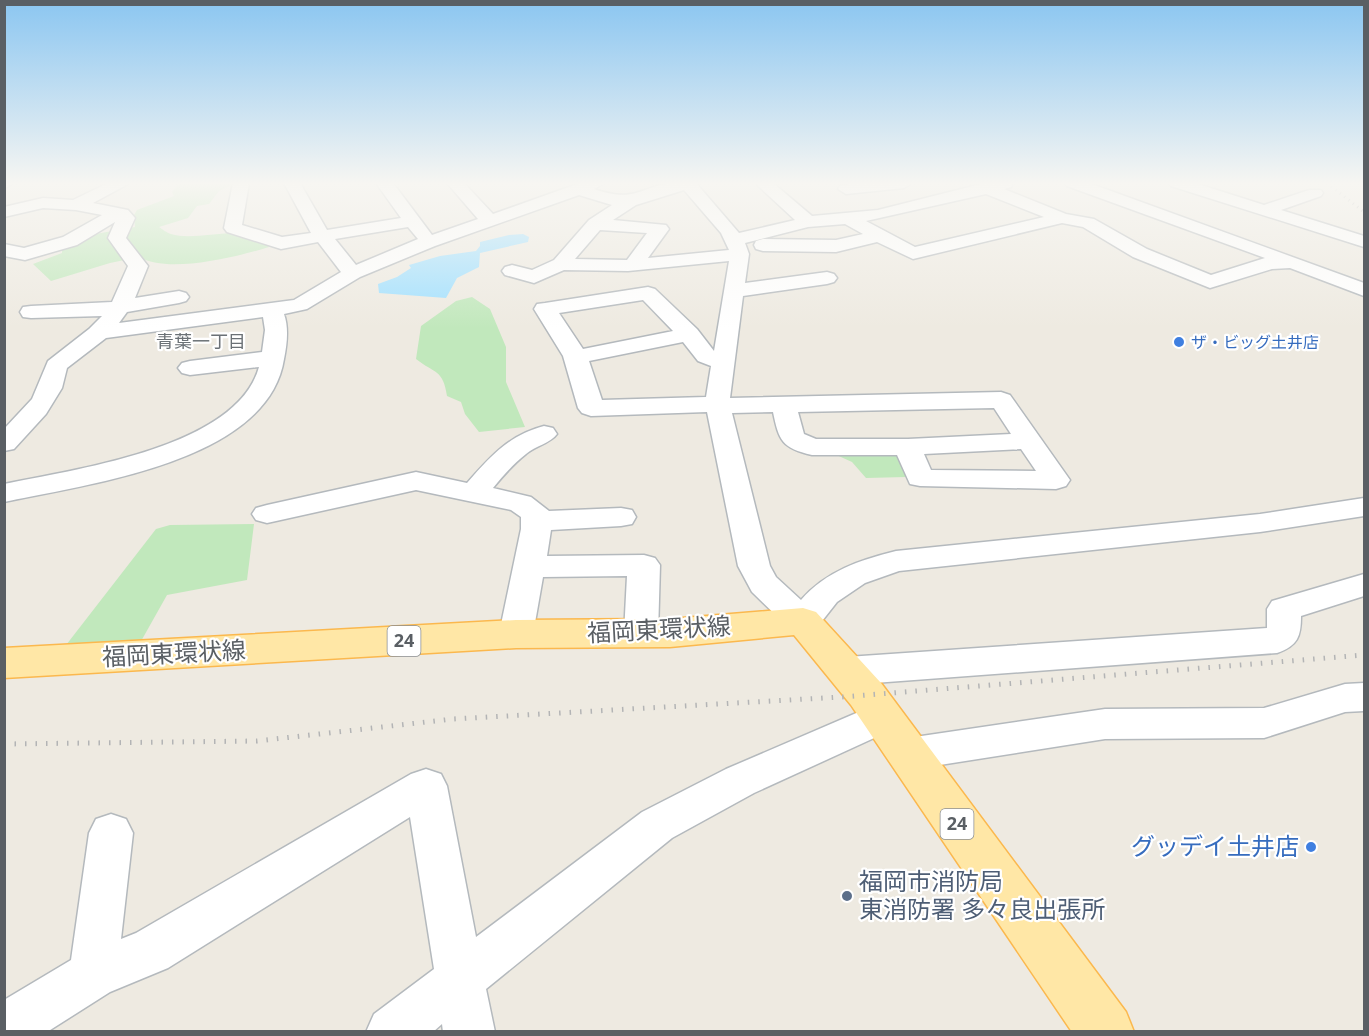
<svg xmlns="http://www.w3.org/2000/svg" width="1369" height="1036" font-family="'Noto Sans','Noto Sans JP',sans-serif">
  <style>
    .green { fill: #c1e8bc }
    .water { fill: #a1e0ff }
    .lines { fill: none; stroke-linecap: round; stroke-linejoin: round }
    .minor-casing { stroke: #b4b9bd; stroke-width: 3 }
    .major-casing { stroke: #fbb84e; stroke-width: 3 }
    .minor { fill: #fff; fill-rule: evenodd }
    .major { fill: #ffe7a6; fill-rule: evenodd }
    .rail-far1 { stroke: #b3b4b5; stroke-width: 3; stroke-dasharray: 1 4.5; stroke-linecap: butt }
    .rail { stroke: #b3b4b5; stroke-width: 5; stroke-dasharray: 1.5 9; stroke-linecap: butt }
    .shop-dot { fill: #3f7fe0; stroke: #fff; stroke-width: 2 }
    .service-dot { fill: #5c6f8a; stroke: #fff; stroke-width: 2 }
    .labels { text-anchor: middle; stroke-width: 4.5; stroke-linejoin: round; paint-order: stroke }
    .far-shop-label { font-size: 16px; fill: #366cbe; stroke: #fff; text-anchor: start }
    .far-neighbourhood-label { font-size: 18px; fill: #6b7176; stroke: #fff }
    .shield { fill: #fff; stroke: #8c8f92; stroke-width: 1.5 }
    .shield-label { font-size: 18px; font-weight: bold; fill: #5a5f64 }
    .near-street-label { font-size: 24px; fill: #5a5f64; stroke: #fff }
    .near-shop-label { font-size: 24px; fill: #366cbe; stroke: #fff; text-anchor: end }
    .near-service-label { font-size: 24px; fill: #4e5e75; stroke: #fff; text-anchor: start }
  </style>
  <rect width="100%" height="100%" fill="#eeeae1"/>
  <g class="green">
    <path d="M 183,183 L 236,183 L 219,191 L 209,204 L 197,206 L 188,218 L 159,227 C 162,229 167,233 171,234 C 199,243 248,220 269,247 C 237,257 168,274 139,257 L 110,263 L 51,281 L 33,264 L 62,253 L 62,246 L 84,236 L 135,227 L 134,215 L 137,210 L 174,196 L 172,192 L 178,185 Z"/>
    <path d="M 472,297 L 490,309 L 506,347 L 506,382 L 525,427 L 479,432 L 465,414 L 461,402 L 447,396 C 443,369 435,374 416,359 L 421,326 L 456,301 Z"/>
    <polygon points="896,450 906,477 866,478 852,462 832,453"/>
    <polygon points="254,524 247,580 167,595 140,643 63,649 156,529 170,525"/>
  </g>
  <polygon class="water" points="523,234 529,237 528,242 480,253 479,267 457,278 446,298 379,293 378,284 397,277 411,268 409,265 440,256 476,251 480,246 480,242 509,235"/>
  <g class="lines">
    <defs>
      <g id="minor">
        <polygon points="4,183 13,183 4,189"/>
        <path d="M 108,183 L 130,183 L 93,203 L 128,210 L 135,218 L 126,238 L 148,266 L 135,298 L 179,291 L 186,293 L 189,297 L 186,301 L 179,303 L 127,312 L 119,323 L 294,300 L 341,272 L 318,242 L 281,249 L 227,232 L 224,228 L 233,183 L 249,183 L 242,225 L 282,237 L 311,233 L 284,183 L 300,183 L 327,230 L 401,218 L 376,183 L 393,183 L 432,235 L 478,219 L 447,183 L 464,183 L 493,214 L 580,183 L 605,183 L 594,189 C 635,203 637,188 672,183 C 680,182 688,183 696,183 L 739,233 L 795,220 L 755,183 L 773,183 L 812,216 L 878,210 L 985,183 L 1013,183 L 1011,187 L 1004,189 L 1066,214 L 1094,219 L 1147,249 L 1211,275 L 1265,258 L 1067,186 L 1065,183 L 1089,183 L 1364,283 L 1364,296 L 1290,268 L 1272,269 L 1210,288 L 1133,257 L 1083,227 L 1062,223 L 913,259 L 877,242 L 836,252 L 763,251 L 756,249 L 754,245 L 756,241 L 763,239 L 836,240 L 863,234 L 845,224 L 808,227 L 745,243 L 749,254 L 745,283 L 827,272 L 834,274 L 837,278 L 834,282 L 827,284 L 743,296 L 730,398 L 1001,392 L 1010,395 L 1070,480 L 1066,486 L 1056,489 L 920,486 L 910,484 L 897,455 L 812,455 C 782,448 779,441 773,412 L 732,413 L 770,566 L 776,577 L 801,600 C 826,571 860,560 896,551 L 1260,514 L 1364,498 L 1364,516 L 1260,532 L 899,571 L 865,583 L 837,602 L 815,630 L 803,633 L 791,630 L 752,592 L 738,566 L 707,412 L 591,416 L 582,413 L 578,408 L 563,356 L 534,309 L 537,304 L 545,303 L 648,287 L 655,289 L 697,329 L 714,351 L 729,261 L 628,271 L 564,270 L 534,283 L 505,275 L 502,271 L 505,267 L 512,265 L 532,270 L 554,260 L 589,220 L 612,205 L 579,195 L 435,246 L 360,277 L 307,309 L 284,314 C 289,328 287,344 284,359 C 268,462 87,484 4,502 L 4,484 C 75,469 237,448 259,367 L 190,375 L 182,373 L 178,368 L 182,363 L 190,361 L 262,352 L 265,330 L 263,317 L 106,338 L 67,368 L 62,388 L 46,414 L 14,449 L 4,451 L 4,429 L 32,399 L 48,361 L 89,329 L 102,316 L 31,318 L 23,317 L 20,312 L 23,307 L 31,306 L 112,302 L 128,266 L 108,238 L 115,222 L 77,245 L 25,260 L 4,256 L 4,244 L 24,248 L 63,237 L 102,215 L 76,210 L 43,208 L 4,217 L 4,207 L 43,198 L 73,200 ZM 684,190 L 721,233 L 729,250 L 648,258 L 669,229 L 666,225 L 613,220 L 636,205 ZM 986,194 L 1044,217 L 915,247 L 866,221 ZM 408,227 L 418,239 L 356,265 L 335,239 ZM 600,230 L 647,233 L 627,260 L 575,259 ZM 643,300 L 673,331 L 583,349 L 559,313 ZM 683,342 L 698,361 L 711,366 L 706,397 L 602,400 L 589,361 ZM 994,408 L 1011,434 L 908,439 L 816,439 L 804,434 L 798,412 ZM 1021,449 L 1036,471 L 931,470 L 924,454 Z"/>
        <polygon points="853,183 912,183 904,188 846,194 838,189 840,186"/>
        <polygon points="1169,183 1195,183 1264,205 1309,190 1321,190 1323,193 1321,196 1281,210 1364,236 1364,247 1171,186"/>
        <path d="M 544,426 L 553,428 L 557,434 C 551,443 535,446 526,454 C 513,464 503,476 493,488 L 531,497 L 549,511 L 621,508 L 632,510 L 636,517 L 632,524 L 621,526 L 551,530 L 547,556 L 644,555 L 655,558 L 660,565 L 658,634 L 653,643 L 641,646 L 629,643 L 624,634 L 627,576 L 543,577 L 533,634 L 528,643 L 516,646 L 504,643 L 499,634 L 521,529 L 521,517 L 511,510 L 416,490 L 267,523 L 256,520 L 252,514 L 256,508 L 267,505 L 416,472 L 467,483 C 490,457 509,435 544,426 Z"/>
        <path d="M 1364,574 L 1364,596 L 1301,616 C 1301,636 1298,646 1277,653 L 847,685 L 834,681 L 829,671 L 834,661 L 847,657 L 1267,628 L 1267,609 L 1272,601 Z"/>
        <polygon points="1364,683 1364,711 1345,712 1264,738 1105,739 908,770 894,766 888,754 894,742 908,738 1105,709 1264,708 1345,684"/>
        <polygon points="882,702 896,706 901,717 896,728 754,793 672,838 486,989 495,1032 443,1032 442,1024 433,1032 366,1032 374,1014 434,969 410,817 168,968 110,992 47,1032 4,1032 4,1000 71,960 89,833 96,819 111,814 126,819 133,833 121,939 136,933 411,774 426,769 441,774 447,786 476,937 642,812 726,769"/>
      </g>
      <polygon id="major" points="803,608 816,612 881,683 1126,1012 1134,1032 1072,1032 851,705 794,635 670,647 516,648 4,678 4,648 516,620 670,619"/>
    </defs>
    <use href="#minor" class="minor-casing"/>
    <use href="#major" class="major-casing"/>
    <use href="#minor" class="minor"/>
    <use href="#major" class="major"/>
    <polyline class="rail-far1" points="1327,183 1364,212"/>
    <polyline class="rail" points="4,744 257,741 453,719 842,697 1364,655"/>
  </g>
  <linearGradient id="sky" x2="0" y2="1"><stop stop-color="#8bc6f1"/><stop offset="0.56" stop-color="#f7f6f2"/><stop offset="1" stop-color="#f7f6f2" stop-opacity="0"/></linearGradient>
  <rect width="1369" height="328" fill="url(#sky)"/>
  <g class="shop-dot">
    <circle cx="1179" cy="342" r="6"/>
    <circle cx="1311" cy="847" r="6"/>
  </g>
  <circle class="service-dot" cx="847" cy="896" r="6"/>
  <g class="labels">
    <g class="far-shop-label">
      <text x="1191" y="348">ザ・ビッグ土井店</text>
    </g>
    <g class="far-neighbourhood-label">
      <text x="201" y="348">青葉一丁目</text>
    </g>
    <g class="shield">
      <rect x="387.5" y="626" width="33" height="30" rx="4.5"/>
      <rect x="940.5" y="809" width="33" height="30" rx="4.5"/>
    </g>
    <g class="shield-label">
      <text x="404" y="647">24</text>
      <text x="957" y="830">24</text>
    </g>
    <g class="near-street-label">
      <text transform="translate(659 630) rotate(-3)" y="8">福岡東環状線</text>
      <text transform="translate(174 654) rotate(-3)" y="8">福岡東環状線</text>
    </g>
    <g class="near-shop-label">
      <text x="1299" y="855">グッデイ土井店</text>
    </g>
    <g class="near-service-label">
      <text x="859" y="890">福岡市消防局<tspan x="859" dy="28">東消防署 多々良出張所</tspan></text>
    </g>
  </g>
  <rect width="1369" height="1036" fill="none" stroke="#5a5f64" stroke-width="12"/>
</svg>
